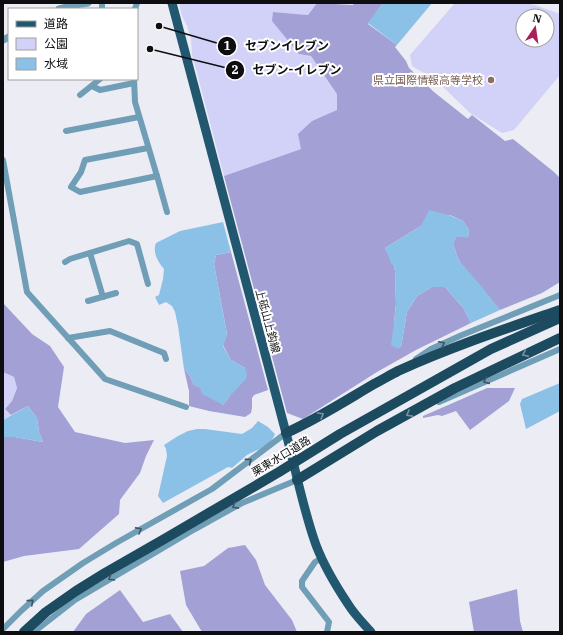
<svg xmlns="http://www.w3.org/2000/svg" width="563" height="635" font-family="'IBM Plex Serif','Noto Sans JP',serif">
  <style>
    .green { fill: #d2d1f8; fill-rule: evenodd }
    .forest { fill: #a3a0d6 }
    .water { fill: #8bc1e6 }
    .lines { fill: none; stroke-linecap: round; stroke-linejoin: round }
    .minor { stroke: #6f9eb6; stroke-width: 6 }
    .tertiary { stroke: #6f9eb6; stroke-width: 7 }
    .primary { stroke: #215870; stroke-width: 9 }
    .trunk { stroke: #1c4b60; stroke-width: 10 }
    .oneway { stroke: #3e5664 }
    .oneway2 { stroke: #7793a0 }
    .education-dot { fill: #8d6e63; stroke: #fff; stroke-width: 1.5 }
    .labels { text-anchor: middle; stroke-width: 4; stroke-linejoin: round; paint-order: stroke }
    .education-label { font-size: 11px; fill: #785e54; stroke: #fff; text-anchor: end }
    .street-label { font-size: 11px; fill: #0e0e11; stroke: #fff }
    .leader { fill: none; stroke: #0e0e11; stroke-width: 1.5 }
    .callout-dot { fill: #0e0e11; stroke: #fff; stroke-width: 1.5 }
    .mark-label { font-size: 12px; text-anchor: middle; font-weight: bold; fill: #fff }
    .callout-label { font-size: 12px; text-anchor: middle; font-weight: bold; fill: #0e0e11; stroke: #fff; stroke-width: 4; stroke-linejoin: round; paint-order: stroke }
  </style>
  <rect width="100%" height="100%" fill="#ececf5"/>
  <g class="green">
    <polygon points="179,3 317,3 308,15 273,12 299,54 311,56 338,94 337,111 312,121 301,149 224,176 192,54 191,39 187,26 182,16"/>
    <path d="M 455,3 L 526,3 L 535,5 L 560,14 L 560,75 L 514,130 L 502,133 L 470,113 L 436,80 L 412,66 L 410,55 ZM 523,16 L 547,16 L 547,40 L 523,40 Z"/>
    <polygon points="3,372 14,377 17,388 12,401 5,409 11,415 3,420"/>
  </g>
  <g class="forest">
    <polygon points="317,3 353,5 354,3 383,3 368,24 397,45 395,47 406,61 409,68 434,92 468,119 472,115 505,141 513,139 554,172 560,178 560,282 542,293 500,310 459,261 453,244 456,236 468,237 469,230 463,221 450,215 421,226 385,248 394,266 395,271 396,304 394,323 401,347 407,312 417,296 432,287 445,287 457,301 463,307 471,323 416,350 377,372 303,419 287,413 224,176 301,149 298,134 312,121 337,110 337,94 311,56 299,54 272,21 273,12 308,15"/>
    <polygon points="231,252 268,390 254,395 252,398 252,408 251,413 245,417 209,411 189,406 189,391 184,369 190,376 194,385 200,387 223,405 229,397 245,368 231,360 223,345 227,334 214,264 216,255"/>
    <polygon points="3,303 32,334 50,346 64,367 58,407 75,432 125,443 154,440 146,456 140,473 120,500 119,514 79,549 24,556 3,562 3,437 15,437 43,442 39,432 37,418 28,406 11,415 5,409 12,401 17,388 14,377 3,372"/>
    <polygon points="487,388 515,388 509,401 470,430 456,411 442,416 438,415 423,418 423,416 462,399"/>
    <polygon points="245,545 256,560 265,585 292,620 297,632 202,632 186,605 180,571 204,566 228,548"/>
    <polygon points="517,589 520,621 523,632 474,632 469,602"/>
    <polygon points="120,590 143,622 170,614 183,632 73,632 86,614"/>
  </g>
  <g class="water">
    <polygon points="383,3 432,3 397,45 368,23"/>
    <polygon points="429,210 449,215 463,221 469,230 468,238 457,236 453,244 459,261 482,287 500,310 471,323 463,307 457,301 445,287 432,287 417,296 407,312 401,347 398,349 391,345 394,323 396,304 395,271 394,266 391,263 385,248 421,226"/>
    <path d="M 223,222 L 231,252 L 216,255 L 214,264 L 227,334 L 223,346 L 231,360 L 245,368 L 247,374 L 246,379 L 229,397 L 223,405 L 202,394 L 200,388 L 194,385 L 190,376 L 184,369 L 178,326 L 175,312 L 172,306 L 166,302 L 159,305 L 155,297 L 159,295 L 163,279 L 164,269 C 158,262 152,252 156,243 L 180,231 Z"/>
    <polygon points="560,383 560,411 526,429 520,404 522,399"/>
    <polygon points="28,406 37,418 39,432 43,442 15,437 3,437 3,420"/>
    <path d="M 258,421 L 268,427 L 275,434 C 270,447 258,449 247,455 C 242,459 237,464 232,468 L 228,467 L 163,503 L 158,496 L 167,456 L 166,449 L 164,445 L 178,436 L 188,431 L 197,429 L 205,429 L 242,434 L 252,428 Z"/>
  </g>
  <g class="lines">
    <g class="minor">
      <polyline points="102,3 102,9"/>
      <polyline points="135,9 137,3"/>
      <polyline points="134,79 135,102 157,176 80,192 71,187 81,172 85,160 148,148"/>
      <polyline points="92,86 100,90 134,83"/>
      <polyline points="80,95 100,79"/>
      <polyline points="66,131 139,117"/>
      <polyline points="3,160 27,292 105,379 186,407"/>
      <polyline points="157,176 167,212"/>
      <polyline points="90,253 103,297"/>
      <polyline points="65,262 70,259 129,241 137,244 148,284"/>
      <polyline points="88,301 116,293"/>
      <polyline points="68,338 110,331 164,353 166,359"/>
      <polyline points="416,359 431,349 462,335 560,295"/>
      <polyline points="439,402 560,349"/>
      <polyline points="322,558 315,562 302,581 302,587 329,622 327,632"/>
      <polyline points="3,629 21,611 43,591 83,563 116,543 212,489 286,433"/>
      <polyline points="34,632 75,600 195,529 242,503 297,480"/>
    </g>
    <g class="tertiary">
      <polyline points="59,9 75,5 88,3"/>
      <polyline points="3,40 9,37"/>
    </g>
    <path class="primary" d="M 172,3 L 286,433 C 296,471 303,509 316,545 C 324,566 336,586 348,604 C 354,614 363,623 371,632"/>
    <g class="trunk">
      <path d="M 286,433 C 317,419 345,401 374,384 C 382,380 390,375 398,371 C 451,347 505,329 560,310"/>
      <polyline points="297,480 377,431 455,388 560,338"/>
      <polyline points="24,632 46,612 76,591 105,573 166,538 279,472 340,434 491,349 560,318"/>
    </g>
  </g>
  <defs><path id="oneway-chevron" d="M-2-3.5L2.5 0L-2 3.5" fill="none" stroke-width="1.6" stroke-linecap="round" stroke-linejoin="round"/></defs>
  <g class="oneway">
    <use href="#oneway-chevron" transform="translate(442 344) rotate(-26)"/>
    <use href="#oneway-chevron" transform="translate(486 381) rotate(156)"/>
    <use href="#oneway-chevron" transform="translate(249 461) rotate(-37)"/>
    <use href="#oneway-chevron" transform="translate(235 506) rotate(151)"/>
    <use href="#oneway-chevron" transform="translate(139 530) rotate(-29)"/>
    <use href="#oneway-chevron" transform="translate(111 578) rotate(149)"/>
    <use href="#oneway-chevron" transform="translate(31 602) rotate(-41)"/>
  </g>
  <g class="oneway2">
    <use href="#oneway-chevron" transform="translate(525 354) rotate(155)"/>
    <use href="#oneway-chevron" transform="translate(409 414) rotate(151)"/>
    <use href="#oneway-chevron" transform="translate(321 415) rotate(-31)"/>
  </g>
  <circle class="education-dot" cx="491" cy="80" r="4"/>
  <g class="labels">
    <g class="education-label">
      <text x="483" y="84">県立国際情報高等学校</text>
    </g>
    <g class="street-label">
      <text transform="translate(268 321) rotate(75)" y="4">上砥山上鈎線</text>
      <text transform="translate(281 456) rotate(-31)" y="4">栗東水口道路</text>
    </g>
  </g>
  <path class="leader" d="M159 26L227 46M150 49L235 70"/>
  <g class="callout-dot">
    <circle cx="159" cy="26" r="4"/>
    <circle cx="150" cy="49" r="4"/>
    <circle cx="227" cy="46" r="10"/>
    <circle cx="235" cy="70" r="10"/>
  </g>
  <g class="mark-label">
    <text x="227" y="50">1</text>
    <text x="235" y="74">2</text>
  </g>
  <g class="callout-label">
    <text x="287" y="50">セブンイレブン</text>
    <text x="297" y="74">セブン-イレブン</text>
  </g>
  <rect width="563" height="635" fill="none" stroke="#0e0e11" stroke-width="8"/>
  <rect x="8" y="8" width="130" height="72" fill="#ffffff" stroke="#9f9fa0"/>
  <rect x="16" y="21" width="20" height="6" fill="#215870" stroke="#9f9fa0"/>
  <text x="44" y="28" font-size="12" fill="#0e0e11">道路</text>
  <rect x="16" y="38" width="20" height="12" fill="#d2d1f8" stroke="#9f9fa0"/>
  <text x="44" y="48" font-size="12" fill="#0e0e11">公園</text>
  <rect x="16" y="58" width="20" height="12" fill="#8bc1e6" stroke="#9f9fa0"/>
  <text x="44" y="68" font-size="12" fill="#0e0e11">水域</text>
  <g transform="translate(535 28) rotate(13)"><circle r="19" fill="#ffffff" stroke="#9f9fa0"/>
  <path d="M0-3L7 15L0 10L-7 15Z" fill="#ad1f5a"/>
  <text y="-6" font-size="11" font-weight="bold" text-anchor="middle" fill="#0e0e11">N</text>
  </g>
</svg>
